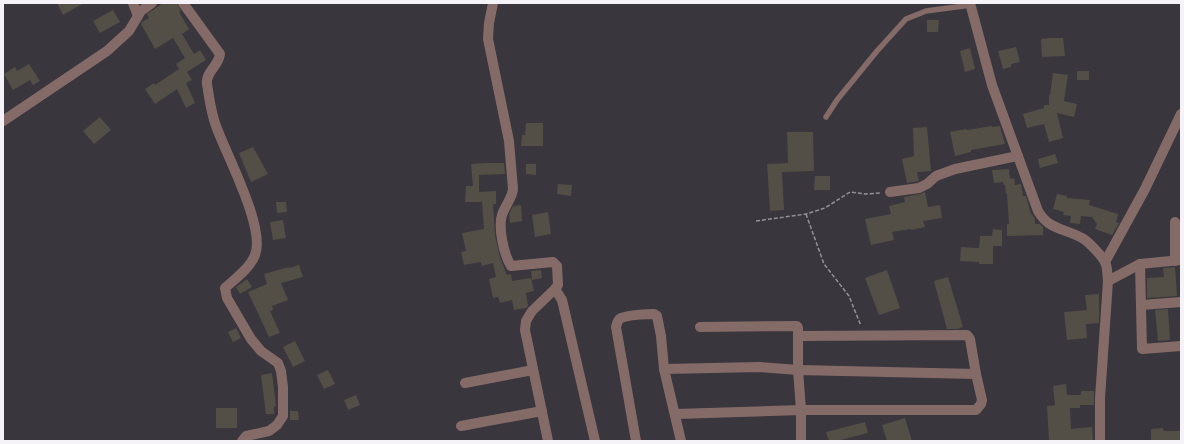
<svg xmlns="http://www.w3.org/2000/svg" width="1184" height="444" font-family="'Varela Round',sans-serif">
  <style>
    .building { fill: #534e46 }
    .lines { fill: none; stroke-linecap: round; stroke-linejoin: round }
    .path { stroke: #949298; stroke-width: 1.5; stroke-dasharray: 4 2; stroke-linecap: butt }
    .service { stroke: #856b67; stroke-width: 5.5 }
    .minor { stroke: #856b67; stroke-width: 10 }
    .tertiary { stroke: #856b67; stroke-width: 10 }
  </style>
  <rect width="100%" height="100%" fill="#39363e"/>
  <g class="building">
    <polygon points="57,3 84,3 63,15"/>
    <polygon points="163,3 177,3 181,11 179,12 189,29 182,34 194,54 200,50 206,60 187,72 192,80 186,83 195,103 186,108 177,89 155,104 145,89 154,83 155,85 179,69 176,64 185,58 173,38 155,49 141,24 142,22 149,18 147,14"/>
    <polygon points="113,10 120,22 100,33 93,21"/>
    <polygon points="927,20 939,20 938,32 927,32"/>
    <polygon points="1050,38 1063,38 1065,56 1042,57 1041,39"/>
    <polygon points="1016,47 1020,62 1011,64 1011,67 1003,69 998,51"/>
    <polygon points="970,48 975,69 965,72 960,51"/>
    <polygon points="29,64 40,81 33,85 30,80 13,90 4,74 15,67 17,71"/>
    <rect x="1077" y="71" width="12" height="9"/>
    <polygon points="1053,73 1068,75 1064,101 1077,104 1074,117 1057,113 1063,138 1049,142 1044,124 1027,128 1023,114 1044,108 1044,105 1049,105 1049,95 1050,95"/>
    <polygon points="100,117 111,130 94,144 83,131"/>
    <polygon points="526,123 543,123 543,146 521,146 522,135 525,135"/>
    <polygon points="992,126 992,127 1000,126 1005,144 971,150 971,152 955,156 950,132 966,129 967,130"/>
    <polygon points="927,127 931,171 917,172 919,181 907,183 902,159 914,156 913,128"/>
    <polygon points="787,132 813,132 814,171 782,172 784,210 770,211 767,164 788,163"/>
    <polygon points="253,147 268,174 251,182 239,153"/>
    <polygon points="1055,154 1058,163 1040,168 1038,159"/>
    <polygon points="485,163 504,163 505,174 479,175 479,192 496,191 496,204 493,204 495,235 500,257 507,275 511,274 512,281 531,278 534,291 526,293 528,306 526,308 514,310 512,300 500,303 498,297 493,298 489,279 496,277 493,263 482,266 481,262 464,265 461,252 466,251 462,233 484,229 482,202 465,202 466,186 473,186 471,164"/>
    <polygon points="526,164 536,164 536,175 526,174"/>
    <polygon points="1009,169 1010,179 1014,178 1015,185 1021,184 1023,196 1026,196 1031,214 1032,214 1035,219 1035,224 1040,224 1043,227 1043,235 1007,236 1007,224 1009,224 1007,194 1006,194 1005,185 1004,185 1003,182 994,183 992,170"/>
    <polygon points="815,176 830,176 830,190 814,190"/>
    <polygon points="558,184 572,185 571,196 557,194"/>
    <polygon points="925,192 928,207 940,205 942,218 923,221 925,227 911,230 911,229 892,232 894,240 871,245 865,219 891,214 889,206 905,202 904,197 920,194"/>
    <polygon points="1057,194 1067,196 1067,198 1090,200 1089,205 1118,214 1116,222 1119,223 1112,235 1095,229 1097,224 1092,217 1081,216 1080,224 1070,223 1071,216 1063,215 1064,212 1053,209"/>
    <polygon points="276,202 286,202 287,212 277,213"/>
    <polygon points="521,205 522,221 510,223 509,214 513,206"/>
    <polygon points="548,212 551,234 535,237 532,215"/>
    <polygon points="283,220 286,238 273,240 270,222"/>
    <polygon points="993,229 1002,230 1002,246 993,246 993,264 979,264 979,262 960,261 961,247 979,248 980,236 992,236"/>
    <polygon points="299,265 303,277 281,283 288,300 272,306 273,310 270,311 280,333 269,337 248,292 267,284 264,274 289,267 289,268"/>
    <polygon points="1175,267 1177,296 1147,298 1147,278 1164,277 1163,268"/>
    <polygon points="541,270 542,278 532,280 531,271"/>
    <polygon points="887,270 900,308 879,315 865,278"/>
    <polygon points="948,277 963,327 958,329 947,329 934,281"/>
    <polygon points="247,279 252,287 240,294 236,287"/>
    <polygon points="1099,294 1099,323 1086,324 1087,338 1067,340 1064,312 1087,310 1085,295"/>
    <polygon points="1168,309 1170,340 1158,341 1155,310"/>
    <polygon points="236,328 241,338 233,342 228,332"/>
    <polygon points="295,341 305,361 293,367 283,347"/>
    <polygon points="328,370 335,384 324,389 317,375"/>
    <polygon points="272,373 276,406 274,406 274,414 266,414 261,375"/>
    <polygon points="1066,384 1067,395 1081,395 1081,391 1094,391 1094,405 1080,405 1080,408 1070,408 1071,429 1092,427 1093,441 1049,441 1047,406 1055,405 1053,386"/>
    <polygon points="356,395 360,405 348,410 344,400"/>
    <rect x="216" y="408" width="21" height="20"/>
    <polygon points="290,411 298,411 299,420 290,420"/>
    <polygon points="905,418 912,441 887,441 882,425"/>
    <polygon points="865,422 868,433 837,441 829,441 826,432"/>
    <polygon points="1163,428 1164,431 1181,431 1181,441 1151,441 1151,429"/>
  </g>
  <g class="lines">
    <g class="path">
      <polyline points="806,214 824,264 849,296 861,326"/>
      <polyline points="756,221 806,214 825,208 850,192 866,194 880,193"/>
    </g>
    <polyline class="service" points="826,117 837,100 877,51 906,19 926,11 971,5"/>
    <g class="minor">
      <polyline points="133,3 138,16"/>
      <path d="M 183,3 L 220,54 C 219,66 205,72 207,84 C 209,97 211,113 216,126 C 226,154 266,228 255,255 C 250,268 235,279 225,288 L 227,298 L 251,339 L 261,351 L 278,363 L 281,371 L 283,387 L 283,416 L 277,425 L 269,431 L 246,436 L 242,441"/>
      <path d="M 493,3 L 489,23 L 488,39 L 509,141 L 513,189 C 512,199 505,205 502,215 C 498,228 504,255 511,266 L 553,262 L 557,266 L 558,285 L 555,289 L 562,300 L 595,441"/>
      <polyline points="3,121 107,51 129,31 141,11 152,3"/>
      <polyline points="890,192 919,188 927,184 936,176 955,169 1018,156"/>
      <polyline points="1175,222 1175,261"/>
      <polyline points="1105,262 1145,189 1181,114"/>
      <polyline points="1140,264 1142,349 1181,346"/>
      <polyline points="1108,281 1140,264 1181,260"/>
      <polyline points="1141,305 1181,302"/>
      <polyline points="798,336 967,335 970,339 976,374"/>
      <polyline points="664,369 760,367 798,370 798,328 797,326 700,327"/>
      <polygon points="798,370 976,374 982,400 981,404 976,410 801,410"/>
      <polyline points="465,383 533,370"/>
      <polyline points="676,414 801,410 801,441"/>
      <polyline points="461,426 542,411"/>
      <polyline points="548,441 525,330 526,321 532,311 555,289"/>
      <path d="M 636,441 L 616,327 C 617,324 617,320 621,318 C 628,315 646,314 654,314 L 657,316 L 661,336 L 664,369 L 681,441"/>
    </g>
    <path class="tertiary" d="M 970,3 L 992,85 L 1038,211 C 1049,230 1064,228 1082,238 C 1088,241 1102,256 1105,262 C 1108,268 1107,275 1108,281 L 1100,398 L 1100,441"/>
  </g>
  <rect width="1184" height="444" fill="none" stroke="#f5f3f8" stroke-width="8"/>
</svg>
